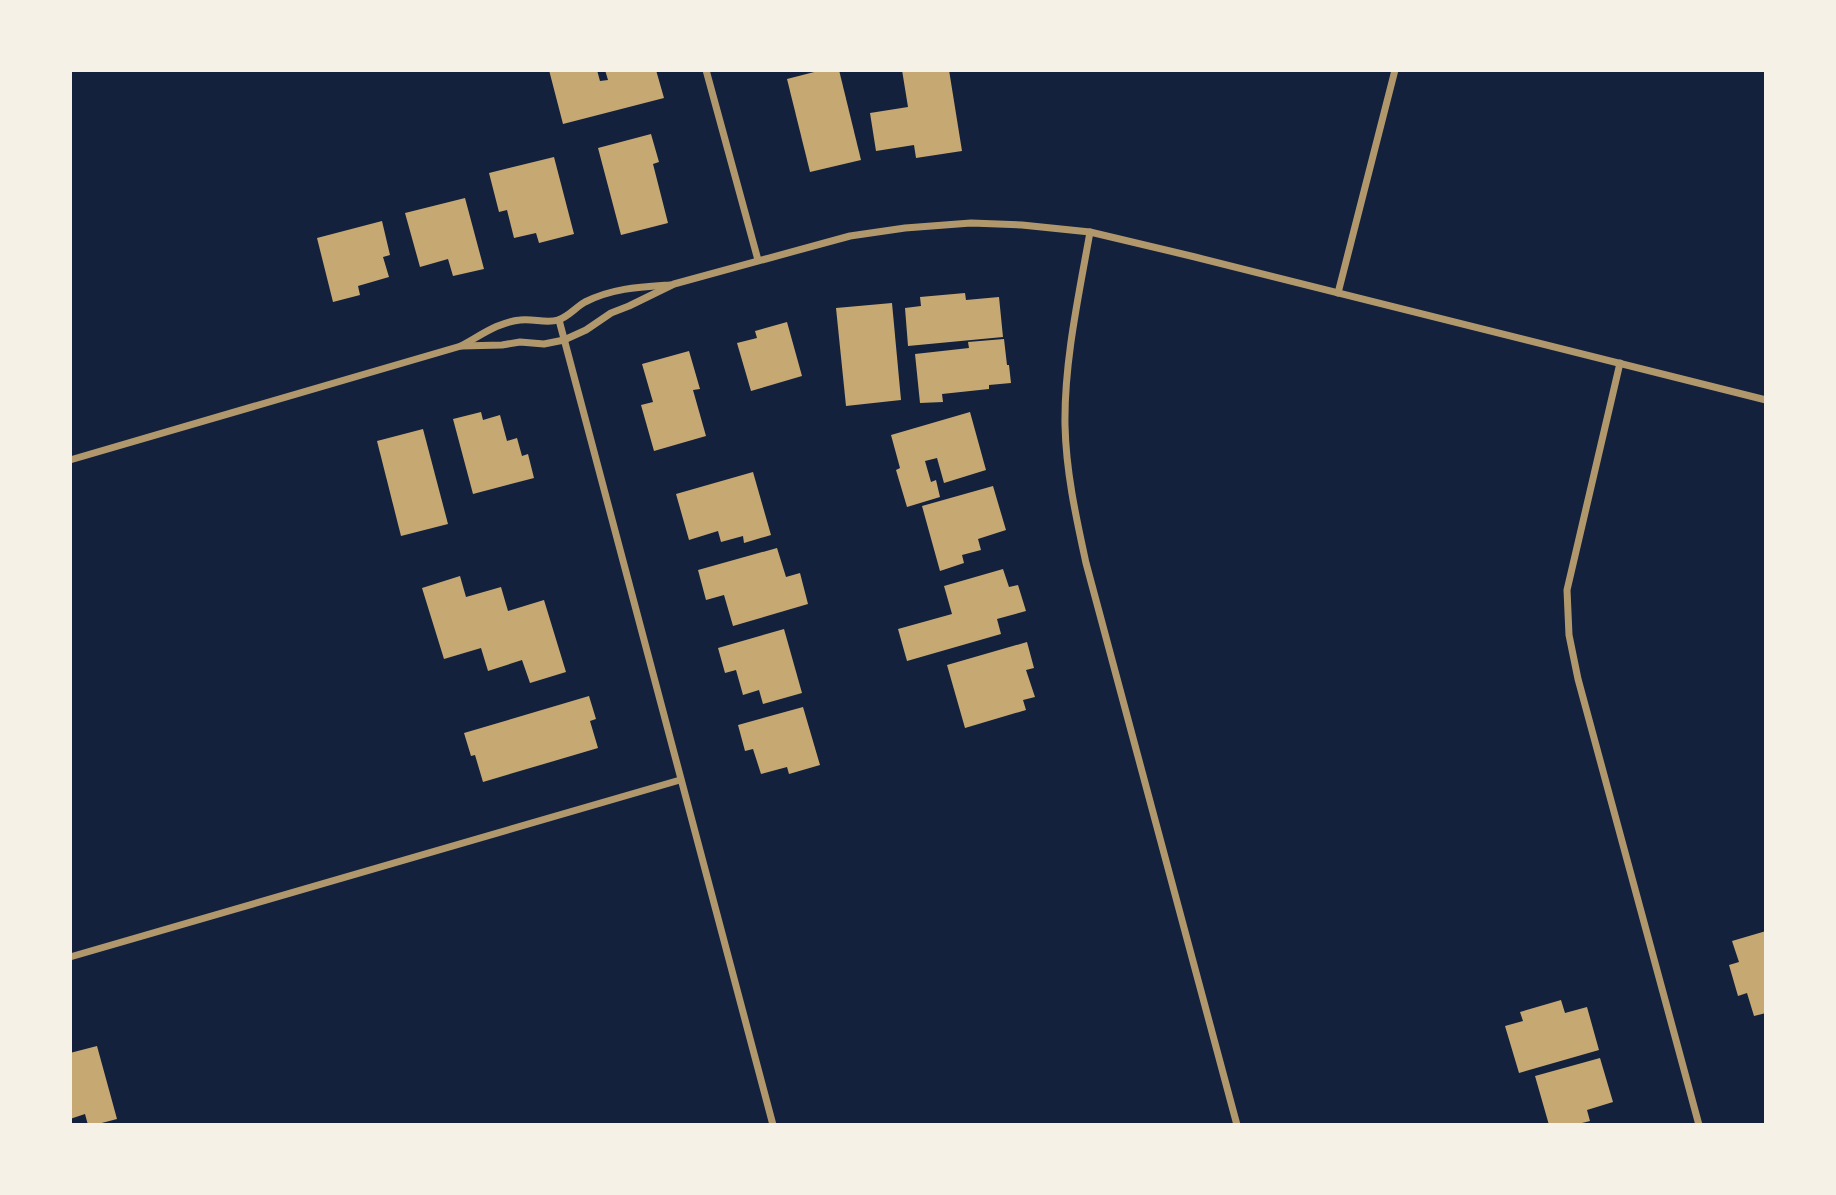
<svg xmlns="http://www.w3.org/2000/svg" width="1836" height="1195" font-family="Karla,sans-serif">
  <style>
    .building { fill: #c6a872 }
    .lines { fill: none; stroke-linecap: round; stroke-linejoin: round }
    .minor { stroke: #b1986c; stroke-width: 7 }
  </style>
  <rect width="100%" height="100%" fill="#14213d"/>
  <g class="building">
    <polygon points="549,70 597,70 600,81 608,80 605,70 656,70 664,98 563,124"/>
    <polygon points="822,70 839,70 861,160 810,172 787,79"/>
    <polygon points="902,70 949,70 962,151 916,158 914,145 876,151 870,113 908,107"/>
    <polygon points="651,134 659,162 653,164 668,223 621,235 598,148"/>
    <polygon points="554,157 574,234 539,243 536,233 514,238 507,210 499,212 489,173"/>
    <polygon points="465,198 484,269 453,276 448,259 420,267 405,213"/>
    <polygon points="382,221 390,255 383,257 389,277 358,286 360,295 333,302 317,238"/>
    <polygon points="965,293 966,300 999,297 1003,337 908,346 905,308 921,306 920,297"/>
    <polygon points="892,303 901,400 846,406 836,308"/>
    <polygon points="787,322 802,376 751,391 737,343 757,338 755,331"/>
    <polygon points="1004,339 1007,365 1009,365 1011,383 989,385 989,389 942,394 943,402 920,403 915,354 969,348 968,342"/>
    <polygon points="689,351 700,389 693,390 706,436 654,451 641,405 653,402 642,364"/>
    <polygon points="481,412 483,420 500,415 507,441 517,438 522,456 528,454 534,478 473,494 453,419"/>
    <polygon points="970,412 986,470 944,483 937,458 925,461 931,482 936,480 940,497 907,507 896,470 900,468 891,435"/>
    <polygon points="423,429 448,524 401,536 377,441"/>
    <polygon points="753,472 771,535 744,543 743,536 721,542 718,531 689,540 676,494"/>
    <polygon points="993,486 1006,530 978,539 981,550 962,555 964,563 940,571 922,506"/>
    <polygon points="777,548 786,577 800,573 808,604 733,626 724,595 706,600 698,570"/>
    <polygon points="1003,569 1009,587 1018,585 1026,611 997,619 1001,634 907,661 898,629 952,614 944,586"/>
    <polygon points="460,576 466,597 501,587 508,611 544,600 566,672 530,683 522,660 488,671 481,648 444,659 422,588"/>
    <polygon points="784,629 802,693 763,704 759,690 743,695 736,670 725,673 718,648"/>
    <polygon points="1027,642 1034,668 1026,670 1035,697 1023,700 1026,710 965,728 947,665"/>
    <polygon points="589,696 596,719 590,721 598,748 483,782 475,755 471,756 464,733"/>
    <polygon points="803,707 820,765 789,774 787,767 761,774 753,749 745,751 738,725"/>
    <polygon points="1766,931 1766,1013 1754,1016 1747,993 1738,996 1729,965 1739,962 1732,941"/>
    <polygon points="1561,1000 1565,1013 1587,1007 1599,1050 1519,1073 1505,1026 1523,1021 1520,1012"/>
    <polygon points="97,1046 117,1119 94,1125 88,1125 85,1114 70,1119 70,1053"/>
    <polygon points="1600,1058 1613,1102 1587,1110 1590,1121 1574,1125 1549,1125 1535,1076"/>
  </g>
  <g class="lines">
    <g class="minor">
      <polyline points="706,70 758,260"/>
      <path d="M 1090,232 C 1079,294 1064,362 1065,425 C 1066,472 1076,517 1086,563 L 1237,1125"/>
      <polyline points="1338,293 1395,70"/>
      <polyline points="559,320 773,1125"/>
      <polyline points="461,346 502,345 520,342 544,344 564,340 586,330 611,313 629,306 674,284 850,236 905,228 971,223 1022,225 1090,232 1195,257 1766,400"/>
      <polyline points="1620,363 1567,590 1569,635 1578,679 1699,1125"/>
      <path d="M 70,460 L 461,346 C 480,336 498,322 520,320 C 533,318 546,324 558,320 C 568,317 576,307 585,302 C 613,288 640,287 670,285"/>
      <polyline points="70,957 680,780"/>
    </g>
  </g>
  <rect width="1836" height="1195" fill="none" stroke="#f6f1e7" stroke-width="144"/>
</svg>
